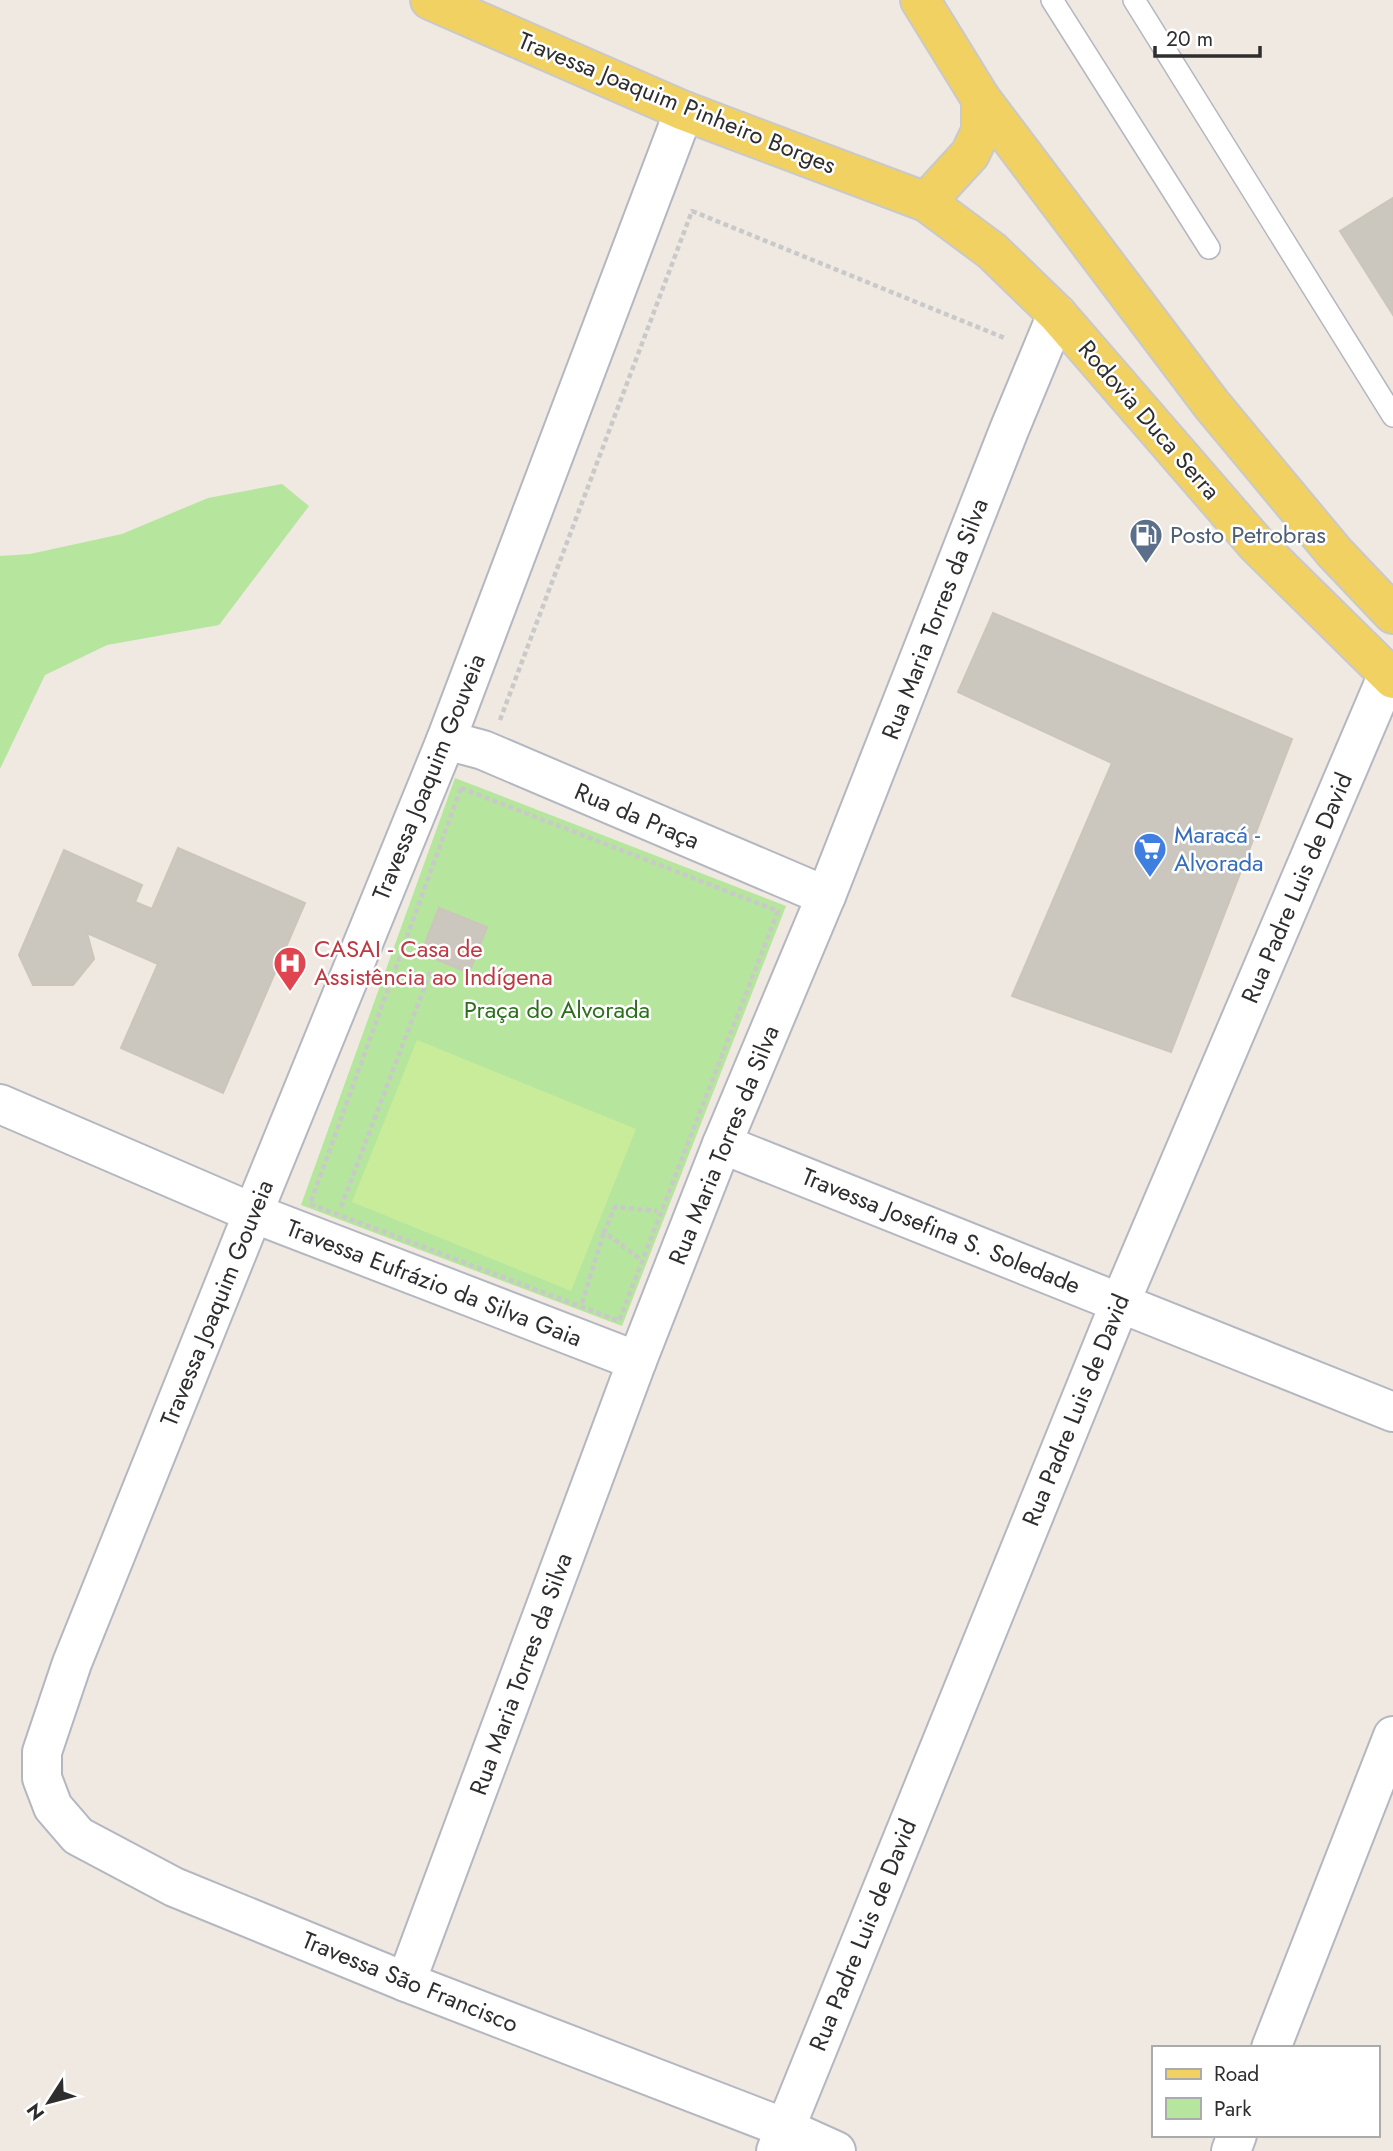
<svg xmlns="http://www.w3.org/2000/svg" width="1393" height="2151" font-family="Jost,sans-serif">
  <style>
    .green { fill: #b6e59e }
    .pitch { fill: #c9ec9a }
    .building { fill: #cbc7bf; stroke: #cbc5ba; stroke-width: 2 }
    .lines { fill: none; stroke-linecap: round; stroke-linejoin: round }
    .lane-casing { stroke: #b4b7c1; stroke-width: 24 }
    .street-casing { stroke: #b4b7c1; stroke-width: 42 }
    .primary-casing { stroke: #c9c9c9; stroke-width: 42 }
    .path { stroke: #c9c9c9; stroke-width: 4.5; stroke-dasharray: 5 3.5; stroke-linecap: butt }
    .lane { stroke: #fff; stroke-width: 21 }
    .street { stroke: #fff; stroke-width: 38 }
    .primary { stroke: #f2d163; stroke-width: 38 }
    .labels { text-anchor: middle; stroke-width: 5; stroke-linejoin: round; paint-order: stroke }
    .street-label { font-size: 24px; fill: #2e2e2e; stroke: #fff }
    .service-label { font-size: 24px; fill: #4e5e75; stroke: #fff; text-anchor: start }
    .shop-label { font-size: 24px; fill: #366cbe; stroke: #fff; text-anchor: start }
    .health-label { font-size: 24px; fill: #be3a42; stroke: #fff; text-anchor: start }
    .park-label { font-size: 24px; fill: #2c6e1b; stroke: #fff }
  </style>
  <rect width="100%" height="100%" fill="#efe9e1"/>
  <g class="green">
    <polygon points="282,484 309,506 219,625 107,645 45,675 0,769 0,556 30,554 122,534 208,498"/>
    <polygon points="455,778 786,906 622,1326 301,1205"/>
  </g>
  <polygon class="pitch" points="417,1040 636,1129 571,1291 352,1202"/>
  <g class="building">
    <polygon points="1393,198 1393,315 1340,231"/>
    <polygon points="993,613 1292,739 1171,1052 1012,996 1112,763 958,692"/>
    <polygon points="178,848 305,903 223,1093 121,1048 158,964 87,933 94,959 73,985 33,985 19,955 64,850 142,885 135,902 152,909"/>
    <polygon points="439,908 487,927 469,973 421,953"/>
  </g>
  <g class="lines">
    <defs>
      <g id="lane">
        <polyline points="1052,0 1209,248"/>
        <polyline points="1134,0 1393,416"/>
      </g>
      <g id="street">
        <polyline points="684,111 446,740 253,1213 72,1663 42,1752 42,1778 53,1807 78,1836 174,1887 406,1982 785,2128 836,2151"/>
        <polyline points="446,740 483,750 826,896"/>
        <polyline points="0,1104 253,1213 637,1361"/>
        <polyline points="722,1144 1393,1412"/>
        <polyline points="406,1982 637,1361 722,1144 826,896 1009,430 1057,314"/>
        <polyline points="1271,2048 1393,1736"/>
        <polyline points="776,2151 1120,1303 1388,674"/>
        <polyline points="1231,2151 1237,2135"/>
      </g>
      <g id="primary">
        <polyline points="430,0 684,111 926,202 992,251 1057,314 1257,545 1393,679"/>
        <polyline points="920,0 981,99 1212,405 1335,553 1393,614"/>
        <polyline points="926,202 970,154 981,131 981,99"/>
      </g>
    </defs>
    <use href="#lane" class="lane-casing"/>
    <use href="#street" class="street-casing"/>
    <use href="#primary" class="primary-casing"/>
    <g class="path">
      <polyline points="500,720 692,211 1007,339"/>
      <polygon points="461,788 778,911 619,1321 310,1204"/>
      <polyline points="341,1207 431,970"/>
      <polyline points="639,1258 604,1232 615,1207 657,1211"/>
      <polyline points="582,1303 604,1232"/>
    </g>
    <use href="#lane" class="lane"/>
    <use href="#street" class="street"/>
    <use href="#primary" class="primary"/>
  </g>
  <defs>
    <symbol id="fuel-pin" viewBox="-11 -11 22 30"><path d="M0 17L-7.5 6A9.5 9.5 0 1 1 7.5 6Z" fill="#5c6f8a" stroke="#fff"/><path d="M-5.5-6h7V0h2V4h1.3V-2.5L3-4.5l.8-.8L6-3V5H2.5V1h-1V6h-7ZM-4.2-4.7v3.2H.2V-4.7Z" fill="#fff"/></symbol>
    <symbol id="supermarket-pin" viewBox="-11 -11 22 30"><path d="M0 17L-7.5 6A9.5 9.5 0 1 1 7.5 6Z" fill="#3f7fe0" stroke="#fff"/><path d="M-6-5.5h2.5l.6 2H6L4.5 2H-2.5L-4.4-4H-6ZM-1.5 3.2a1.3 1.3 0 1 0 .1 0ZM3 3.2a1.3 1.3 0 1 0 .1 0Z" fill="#fff"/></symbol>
    <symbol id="hospital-pin" viewBox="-11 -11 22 30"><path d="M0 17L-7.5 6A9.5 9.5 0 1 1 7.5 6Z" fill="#e0444e" stroke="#fff"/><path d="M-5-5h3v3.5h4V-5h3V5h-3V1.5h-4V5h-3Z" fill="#fff"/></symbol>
  </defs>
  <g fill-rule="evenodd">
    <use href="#fuel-pin" x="1127" y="516" width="38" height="52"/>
    <use href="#supermarket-pin" x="1131" y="830" width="38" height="52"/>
    <use href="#hospital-pin" x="271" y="944" width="38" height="52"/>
  </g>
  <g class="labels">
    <g class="street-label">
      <text transform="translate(677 103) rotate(22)" y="8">Travessa Joaquim Pinheiro Borges</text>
      <text transform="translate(1149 420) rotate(49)" y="8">Rodovia Duca Serra</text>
      <text transform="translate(935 619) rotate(-69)" y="8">Rua Maria Torres da Silva</text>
      <text transform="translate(429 777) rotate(-68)" y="8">Travessa Joaquim Gouveia</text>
      <text transform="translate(637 816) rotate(23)" y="8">Rua da Praça</text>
      <text transform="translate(1297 888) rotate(-67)" y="8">Rua Padre Luis de David</text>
      <text transform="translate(724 1145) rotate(-68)" y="8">Rua Maria Torres da Silva</text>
      <text transform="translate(941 1231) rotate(22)" y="8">Travessa Josefina S. Soledade</text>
      <text transform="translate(434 1283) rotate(21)" y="8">Travessa Eufrázio da Silva Gaia</text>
      <text transform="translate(217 1303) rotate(-68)" y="8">Travessa Joaquim Gouveia</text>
      <text transform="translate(1076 1410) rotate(-68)" y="8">Rua Padre Luis de David</text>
      <text transform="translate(521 1674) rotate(-70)" y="8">Rua Maria Torres da Silva</text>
      <text transform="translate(863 1935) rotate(-68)" y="8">Rua Padre Luis de David</text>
      <text transform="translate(410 1982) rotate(22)" y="8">Travessa São Francisco</text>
    </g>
    <g class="service-label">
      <text x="1170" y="543">Posto Petrobras</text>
    </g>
    <g class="shop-label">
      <text x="1174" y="843">Maracá -<tspan x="1174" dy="28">Alvorada</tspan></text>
    </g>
    <g class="health-label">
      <text x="314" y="957">CASAI - Casa de<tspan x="314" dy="28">Assistência ao Indígena</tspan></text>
    </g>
    <g class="park-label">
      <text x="557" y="1018">Praça do Alvorada</text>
    </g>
  </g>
  <rect x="1152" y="2046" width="228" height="91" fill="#ffffff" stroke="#ababab" stroke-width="2"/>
  <rect x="1166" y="2069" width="35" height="10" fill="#f2d163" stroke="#ababab" stroke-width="2"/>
  <text x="1214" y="2081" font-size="21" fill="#2e2e2e">Road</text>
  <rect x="1166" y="2098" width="35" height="21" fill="#b6e59e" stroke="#ababab" stroke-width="2"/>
  <text x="1214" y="2116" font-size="21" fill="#2e2e2e">Park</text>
  <g transform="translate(49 2102) rotate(234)" stroke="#ffffff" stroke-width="5" paint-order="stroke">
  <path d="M0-5L12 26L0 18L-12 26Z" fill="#2e2e2e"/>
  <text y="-10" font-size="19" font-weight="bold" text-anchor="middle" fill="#2e2e2e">N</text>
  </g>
  <path d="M1155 46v10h105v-10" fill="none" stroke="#2e2e2e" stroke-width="3.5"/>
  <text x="1166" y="46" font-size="21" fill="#2e2e2e" stroke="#ffffff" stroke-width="5" paint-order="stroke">20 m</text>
</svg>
